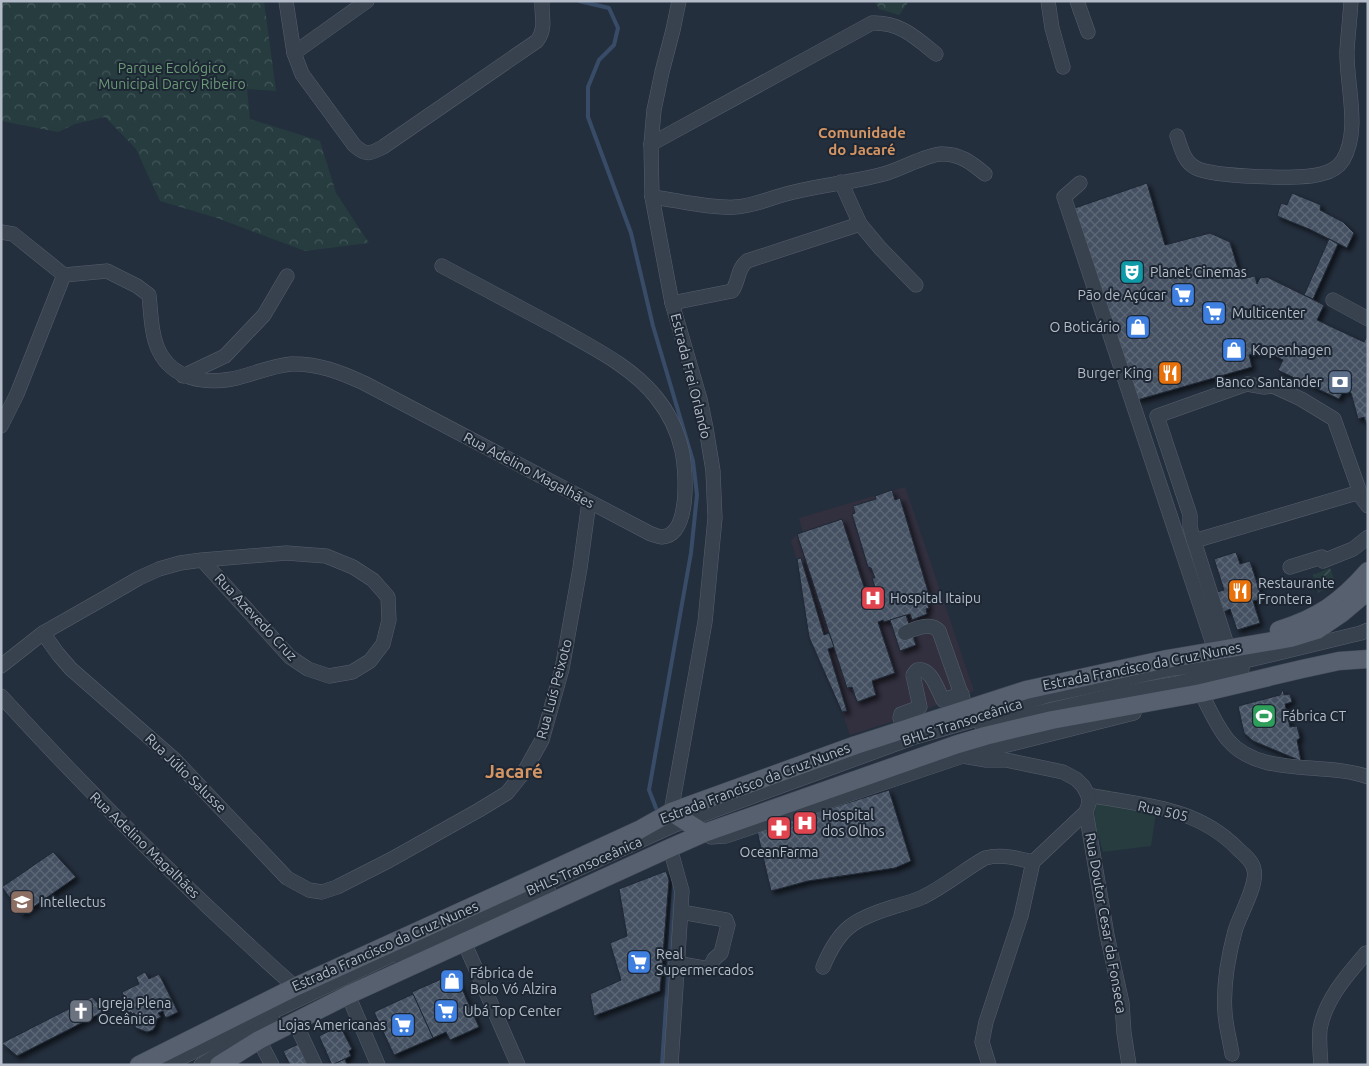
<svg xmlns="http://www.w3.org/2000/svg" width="1369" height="1066" font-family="Ubuntu,sans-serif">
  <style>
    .medical { fill: #32303f }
    .forest { fill: url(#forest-crowns) }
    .garden { fill: url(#garden-furrows) }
    .pitch { fill: #263c3f }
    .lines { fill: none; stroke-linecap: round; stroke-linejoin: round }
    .stream { stroke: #394c67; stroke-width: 4 }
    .building { fill: url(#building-cross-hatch); stroke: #1f2835; filter: url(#shadow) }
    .minor-casing { stroke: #565f6c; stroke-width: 15 }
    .major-casing { stroke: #414a57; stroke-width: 19 }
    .minor { stroke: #38414e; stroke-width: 14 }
    .major { stroke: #56606e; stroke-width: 18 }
    .labels { text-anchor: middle; stroke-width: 4; stroke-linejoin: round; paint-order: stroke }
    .park-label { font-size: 14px; fill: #6b9a76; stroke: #1d2633 }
    .poi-label { font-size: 14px; fill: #b4bcc9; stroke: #1d2633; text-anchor: start }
    .street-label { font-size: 14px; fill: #b4bcc9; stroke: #1d2633 }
    .neighbourhood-label { font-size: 15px; font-weight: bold; fill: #d59563; stroke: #1d2633 }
    .district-label { font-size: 19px; font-weight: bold; fill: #d59563; stroke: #1d2633 }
  </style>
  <defs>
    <pattern id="forest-crowns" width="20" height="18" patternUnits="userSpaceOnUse" patternTransform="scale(1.25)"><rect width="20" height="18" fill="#263c3f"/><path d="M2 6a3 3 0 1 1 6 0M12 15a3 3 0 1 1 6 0" fill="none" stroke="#435659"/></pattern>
    <pattern id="garden-furrows" width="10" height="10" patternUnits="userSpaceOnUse" patternTransform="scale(1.25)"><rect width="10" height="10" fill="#263c3f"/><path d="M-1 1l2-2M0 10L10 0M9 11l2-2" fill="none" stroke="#435659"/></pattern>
    <pattern id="building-cross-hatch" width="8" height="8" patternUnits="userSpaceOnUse" patternTransform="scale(1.25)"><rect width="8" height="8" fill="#455162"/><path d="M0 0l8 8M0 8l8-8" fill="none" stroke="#5d6877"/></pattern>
    <filter id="shadow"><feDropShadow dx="3.5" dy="3.5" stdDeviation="2.5" flood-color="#0009"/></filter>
  </defs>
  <rect width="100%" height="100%" fill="#242f3e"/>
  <polygon class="medical" points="905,487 974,691 900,719 850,735 842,712 809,637 797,559 791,541 797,534 803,532 799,518"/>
  <g class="forest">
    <polygon points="1,1 264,1 276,91 247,89 250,119 320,141 336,193 369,243 305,251 217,218 160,201 136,149 105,117 75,124 58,132 1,121"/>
    <polygon points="875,1 909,1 899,15 879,9"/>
  </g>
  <polygon class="garden" points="1330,568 1334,580 1318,593 1313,575"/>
  <polygon class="pitch" points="1101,789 1158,800 1151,846 1103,852 1095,824 1094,796"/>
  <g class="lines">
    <g class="stream">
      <polyline points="579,1 609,8 618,28 614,45 599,60 588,87 588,117 631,233 653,326 693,461 697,495 691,553 649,790 656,808"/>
      <polyline points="662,1065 674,885"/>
    </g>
  </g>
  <g class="building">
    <polygon points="1147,183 1165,245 1210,233 1230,242 1241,279 1255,276 1257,284 1260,278 1267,277 1324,305 1317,320 1364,342 1368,334 1368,428 1364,417 1358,419 1351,393 1344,390 1339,399 1284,373 1278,370 1283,360 1265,351 1249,355 1252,367 1137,400 1072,209"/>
    <polygon points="1292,193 1321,205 1320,210 1343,222 1354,233 1347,248 1309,229 1277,216 1281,203 1287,205"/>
    <polygon points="1329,239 1338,244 1313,299 1304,295"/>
    <polygon points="892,490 895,500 900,498 928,591 924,593 929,608 926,609 927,614 912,620 910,614 884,622 883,620 878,622 895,673 872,681 876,695 857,702 852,687 847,688 797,534 842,519 867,596 877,593 872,578 875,578 871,568 868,567 852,514 855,513 853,506 876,499 875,496"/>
    <polygon points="1236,552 1240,564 1250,561 1262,599 1253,601 1260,623 1237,630 1230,609 1224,612 1217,592 1224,590 1214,559"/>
    <polygon points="801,558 824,635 829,633 834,647 828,649 847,711 842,712 809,637 797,559"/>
    <polygon points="906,615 916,645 900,651 890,620"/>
    <polygon points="1283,689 1284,695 1290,694 1292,702 1285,704 1290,727 1297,726 1300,738 1297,740 1301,761 1253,741 1244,733 1238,706 1280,695"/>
    <polygon points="889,790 911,861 895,868 808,881 771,891 757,831"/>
    <polygon points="53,852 76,877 22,915 2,887"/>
    <polygon points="666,871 669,880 660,991 594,1016 590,994 621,980 610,943 627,936 619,889"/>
    <polygon points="145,972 149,979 159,974 178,1012 168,1017 165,1017 163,1011 158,1013 161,1017 157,1019 155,1027 153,1030 147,1032 136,1028 133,1023 133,1016 135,1015 134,1013 132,1014 131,1012 128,1013 120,999 124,997 122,992 139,984 136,977"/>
    <polygon points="455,973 479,1027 450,1040 446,1032 433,1038 412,992"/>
    <polygon points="413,994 433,1038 394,1055 374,1012"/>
    <polygon points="92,997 105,1011 17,1056 2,1043"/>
    <polygon points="340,1026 352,1049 349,1051 351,1056 332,1065 319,1036"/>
    <polygon points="299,1044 308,1065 290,1065 283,1051"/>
    <polygon points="345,1059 347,1065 332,1065"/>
  </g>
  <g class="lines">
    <defs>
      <g id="minor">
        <path d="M 286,1 L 294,53 L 302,74 L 354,145 C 366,156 370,154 383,147 L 537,41 C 547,27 541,17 542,1"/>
        <polyline points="1048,1 1052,28 1063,67"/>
        <polyline points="1077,1 1088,32"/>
        <polyline points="294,53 367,1"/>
        <path d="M 1177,136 C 1181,148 1184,162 1196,168 C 1214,177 1300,180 1321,174 C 1330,172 1338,168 1343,160 C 1361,130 1346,84 1347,51 C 1348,34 1350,18 1351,1"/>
        <path d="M 651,144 L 872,23 C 900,22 915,37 936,54"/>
        <polyline points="841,182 860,224 880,248 916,285"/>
        <polyline points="1080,183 1064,197 1215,650"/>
        <path d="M 652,197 C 677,200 711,209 735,207 C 755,206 775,196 794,192 C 825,184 857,182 887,173 C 904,168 925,155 941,154 C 959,153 972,163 985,174"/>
        <path d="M 1,232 L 13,234 L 64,275 L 107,271 L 137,286 L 149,295 C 151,313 151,335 159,351 C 173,379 204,384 232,379 C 251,375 271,366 291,364 C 317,363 340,372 364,383 L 651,534 C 655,535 659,537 662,537 C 691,535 686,470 682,451 C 678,432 668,412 656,397 C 631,366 593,348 560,329 C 521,308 482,287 442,266"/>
        <polyline points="1333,300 1368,319"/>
        <path d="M 672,303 L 732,291 C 739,282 737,269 747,261 L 860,224"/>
        <polyline points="183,376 225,356 264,315 287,276"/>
        <polyline points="1,426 17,394 64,275"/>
        <polyline points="1194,541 1190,527 1190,515 1157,416 1247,384 1264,387 1273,386 1301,399 1334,419 1362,498 1368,506"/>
        <polyline points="1323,561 1353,549 1368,537"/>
        <polyline points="1290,567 1322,557"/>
        <polyline points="43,633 58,654 71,669 175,760 287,878 309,890 322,892 337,887 390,860 479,810 507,793 524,772 542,740 562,669 580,568 589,502"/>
        <path d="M 905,633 C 915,629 930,621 939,631 L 964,702"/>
        <polyline points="1228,648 1194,541 1360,492"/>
        <polyline points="1,666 43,633 101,600 139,578 159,569 180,563 202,560 286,553 326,556 353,567 373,580 388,597 389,620 383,644 370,661 352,672 329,676 308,669 290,657 202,560"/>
        <path d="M 1201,693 C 1209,708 1217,727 1228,740 C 1260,778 1325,761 1368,777"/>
        <path d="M 1,696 C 94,798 192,895 295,987"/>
        <polyline points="982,726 1123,693 1173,684 1242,669"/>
        <path d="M 904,729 L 900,718 L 901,714 L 920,707 L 913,675 L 917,670 C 931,667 937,689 943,700 L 962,694"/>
        <path d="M 963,756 L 986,760 L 1006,760 L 1063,772 L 1076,779 L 1083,786 L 1088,795 C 1144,806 1196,806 1238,849 C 1244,855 1253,861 1254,870 C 1258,885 1239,916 1235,931 C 1228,957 1223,987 1225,1013 C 1226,1027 1230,1041 1232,1054"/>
        <polyline points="671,812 705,622 715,518 713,471 706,428 700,399 672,303 652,197 651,144 654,110 662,72 673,30 679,1"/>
        <polyline points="1086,812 1107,935 1122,1003 1124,1033 1129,1065"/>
        <polyline points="704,833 711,837 726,836 963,756 1134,713"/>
        <polyline points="670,848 682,891 671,1065"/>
        <polyline points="464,942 518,1065"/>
        <polyline points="401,961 549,892"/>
        <polyline points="676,963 709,969 714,959 721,953 728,925 726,920 681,912"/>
        <path d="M 823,967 C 839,928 854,919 893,907 C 903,904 914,901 923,897 C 945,886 964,870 985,858 C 1002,854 1017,858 1033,862 L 1086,812 L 1089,803 L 1088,795"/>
        <polyline points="348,995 378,1065"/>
        <polyline points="295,1022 315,1065"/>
        <polyline points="259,1040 272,1065"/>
        <polyline points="167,1065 266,1015 479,914 675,825 915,737 988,716 1015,705 1046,696 1170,669 1249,660 1361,633 1368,630"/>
        <polyline points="201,1065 273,1021"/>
        <polyline points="989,1065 982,1042 986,1022 1021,916 1033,862"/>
        <path d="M 1321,1065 C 1320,1053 1319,1041 1320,1029 C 1325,1000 1347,975 1366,953"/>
      </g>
      <g id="major">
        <path d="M 1279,630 C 1318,618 1341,602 1368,571"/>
        <polyline points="671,812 704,833"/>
        <polyline points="139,1065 295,987 563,865 639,830 671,812 856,745 1026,690 1167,659 1291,638 1317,630 1342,613 1368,591"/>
        <polyline points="219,1065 259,1040 348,995 670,848 704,833 958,744 985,736 1052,720 1201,693 1302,669 1339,661 1368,659"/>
      </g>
    </defs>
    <use href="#minor" class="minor-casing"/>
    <use href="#major" class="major-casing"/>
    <use href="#minor" class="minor"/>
    <use href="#major" class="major"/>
  </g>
  <defs>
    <symbol id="theatre-square" viewBox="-11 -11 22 22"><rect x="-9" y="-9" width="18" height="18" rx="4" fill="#0f9aa8" stroke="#1d2633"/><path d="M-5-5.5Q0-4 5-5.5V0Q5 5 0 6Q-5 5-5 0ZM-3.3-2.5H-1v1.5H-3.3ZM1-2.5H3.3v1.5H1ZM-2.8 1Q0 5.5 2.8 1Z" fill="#fff"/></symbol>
    <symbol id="supermarket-square" viewBox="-11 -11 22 22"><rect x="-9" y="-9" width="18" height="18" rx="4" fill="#3f7fe0" stroke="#1d2633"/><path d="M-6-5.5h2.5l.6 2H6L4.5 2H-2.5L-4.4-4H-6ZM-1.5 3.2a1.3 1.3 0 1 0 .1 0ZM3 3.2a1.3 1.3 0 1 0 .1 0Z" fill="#fff"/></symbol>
    <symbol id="shop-square" viewBox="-11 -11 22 22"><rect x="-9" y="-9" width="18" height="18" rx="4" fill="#3f7fe0" stroke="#1d2633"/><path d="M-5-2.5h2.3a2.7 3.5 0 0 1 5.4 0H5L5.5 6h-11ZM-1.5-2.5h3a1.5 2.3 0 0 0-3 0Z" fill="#fff"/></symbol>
    <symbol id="restaurant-square" viewBox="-11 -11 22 22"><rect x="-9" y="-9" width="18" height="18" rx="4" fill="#e8710a" stroke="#1d2633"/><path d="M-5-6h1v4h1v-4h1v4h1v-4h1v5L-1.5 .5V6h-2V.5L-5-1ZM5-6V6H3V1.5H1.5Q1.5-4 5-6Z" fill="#fff"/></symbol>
    <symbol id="bank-square" viewBox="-11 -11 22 22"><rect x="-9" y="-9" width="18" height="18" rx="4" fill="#5c6f8a" stroke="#1d2633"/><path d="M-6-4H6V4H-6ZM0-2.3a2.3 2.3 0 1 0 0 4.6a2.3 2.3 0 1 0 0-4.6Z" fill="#fff"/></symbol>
    <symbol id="hospital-square" viewBox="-11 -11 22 22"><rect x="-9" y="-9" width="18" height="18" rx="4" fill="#e0444e" stroke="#1d2633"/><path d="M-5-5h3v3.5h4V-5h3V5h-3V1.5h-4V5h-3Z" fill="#fff"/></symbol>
    <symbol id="stadium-square" viewBox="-11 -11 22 22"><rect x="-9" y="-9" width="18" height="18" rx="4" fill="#2e9e5b" stroke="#1d2633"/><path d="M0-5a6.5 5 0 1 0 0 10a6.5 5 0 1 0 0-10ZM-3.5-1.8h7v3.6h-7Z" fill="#fff"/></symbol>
    <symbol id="pharmacy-square" viewBox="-11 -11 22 22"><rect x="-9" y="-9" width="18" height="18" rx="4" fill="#e0444e" stroke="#1d2633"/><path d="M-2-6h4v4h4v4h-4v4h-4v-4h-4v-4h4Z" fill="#fff"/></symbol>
    <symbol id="school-square" viewBox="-11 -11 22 22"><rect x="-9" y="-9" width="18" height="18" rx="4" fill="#8d6e63" stroke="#1d2633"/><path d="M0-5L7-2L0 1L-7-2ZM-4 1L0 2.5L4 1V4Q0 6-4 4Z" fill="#fff"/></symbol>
    <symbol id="church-square" viewBox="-11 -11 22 22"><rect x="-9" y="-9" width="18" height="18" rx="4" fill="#6b7280" stroke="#1d2633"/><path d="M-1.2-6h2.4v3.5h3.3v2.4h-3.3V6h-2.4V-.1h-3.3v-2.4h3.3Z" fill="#fff"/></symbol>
  </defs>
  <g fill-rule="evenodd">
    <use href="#theatre-square" x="1118" y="258" width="28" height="28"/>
    <use href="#supermarket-square" x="1169" y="281" width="28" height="28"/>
    <use href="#supermarket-square" x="1200" y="299" width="28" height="28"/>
    <use href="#shop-square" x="1124" y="313" width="28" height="28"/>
    <use href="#shop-square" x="1220" y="336" width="28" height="28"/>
    <use href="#restaurant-square" x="1156" y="359" width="28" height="28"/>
    <use href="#bank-square" x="1326" y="368" width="28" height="28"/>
    <use href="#restaurant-square" x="1226" y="577" width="28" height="28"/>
    <use href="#hospital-square" x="859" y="584" width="28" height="28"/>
    <use href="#stadium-square" x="1250" y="702" width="28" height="28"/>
    <use href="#hospital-square" x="791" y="809" width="28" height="28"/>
    <use href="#pharmacy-square" x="765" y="814" width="28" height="28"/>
    <use href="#school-square" x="8" y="888" width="28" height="28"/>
    <use href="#supermarket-square" x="625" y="948" width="28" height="28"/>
    <use href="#shop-square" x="438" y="967" width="28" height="28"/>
    <use href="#church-square" x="67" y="997" width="28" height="28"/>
    <use href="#supermarket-square" x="432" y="997" width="28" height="28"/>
    <use href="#supermarket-square" x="389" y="1011" width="28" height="28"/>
  </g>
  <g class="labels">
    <g class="park-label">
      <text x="172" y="73">Parque Ecológico<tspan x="172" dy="16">Municipal Darcy Ribeiro</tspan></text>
    </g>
    <g class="poi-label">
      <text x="1150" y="277">Planet Cinemas</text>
      <text x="1166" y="300" text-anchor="end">Pão de Açúcar</text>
      <text x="1232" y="318">Multicenter</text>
      <text x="1120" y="332" text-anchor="end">O Boticário</text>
      <text x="1252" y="355">Kopenhagen</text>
      <text x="1152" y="378" text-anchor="end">Burger King</text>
      <text x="1322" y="387" text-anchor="end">Banco Santander</text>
      <text x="1258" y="588">Restaurante<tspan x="1258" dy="16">Frontera</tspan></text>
      <text x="890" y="603">Hospital Itaipu</text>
      <text x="1282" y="721">Fábrica CT</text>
      <text x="822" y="820">Hospital<tspan x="822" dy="16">dos Olhos</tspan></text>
      <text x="779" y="857" text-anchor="middle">OceanFarma</text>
      <text x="40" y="907">Intellectus</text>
      <text x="656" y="959">Real<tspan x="656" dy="16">Supermercados</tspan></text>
      <text x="470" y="978">Fábrica de<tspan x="470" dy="16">Bolo Vó Alzira</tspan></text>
      <text x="98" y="1008">Igreja Plena<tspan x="98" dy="16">Oceânica</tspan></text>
      <text x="464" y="1016">Ubá Top Center</text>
      <text x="386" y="1030" text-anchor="end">Lojas Americanas</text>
    </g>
    <g class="street-label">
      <text transform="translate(691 376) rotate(76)" y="5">Estrada Frei Orlando</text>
      <text transform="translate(529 470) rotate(28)" y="5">Rua Adelino Magalhães</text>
      <text transform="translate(256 617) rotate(47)" y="5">Rua Azevedo Cruz</text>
      <text transform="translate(1142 666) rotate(-11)" y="5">Estrada Francisco da Cruz Nunes</text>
      <text transform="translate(554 689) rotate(-75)" y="5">Rua Luís Peixoto</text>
      <text transform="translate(962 722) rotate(-18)" y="5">BHLS Transoceânica</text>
      <text transform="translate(186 773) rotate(44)" y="5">Rua Júlio Salusse</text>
      <text transform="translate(755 783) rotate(-21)" y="5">Estrada Francisco da Cruz Nunes</text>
      <text transform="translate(1163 811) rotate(13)" y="5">Rua 505</text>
      <text transform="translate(145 845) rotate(44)" y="5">Rua Adelino Magalhães</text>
      <text transform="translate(584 866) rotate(-24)" y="5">BHLS Transoceânica</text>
      <text transform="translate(1106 923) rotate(80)" y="5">Rua Doutor Cesar da Fonseca</text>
      <text transform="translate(385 946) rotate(-24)" y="5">Estrada Francisco da Cruz Nunes</text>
    </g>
    <g class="neighbourhood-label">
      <text x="862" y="138">Comunidade<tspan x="862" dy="17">do Jacaré</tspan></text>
    </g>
    <g class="district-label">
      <text x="514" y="778">Jacaré</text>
    </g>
  </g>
  <rect width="1369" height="1066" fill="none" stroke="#b4bcc9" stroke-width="5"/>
</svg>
